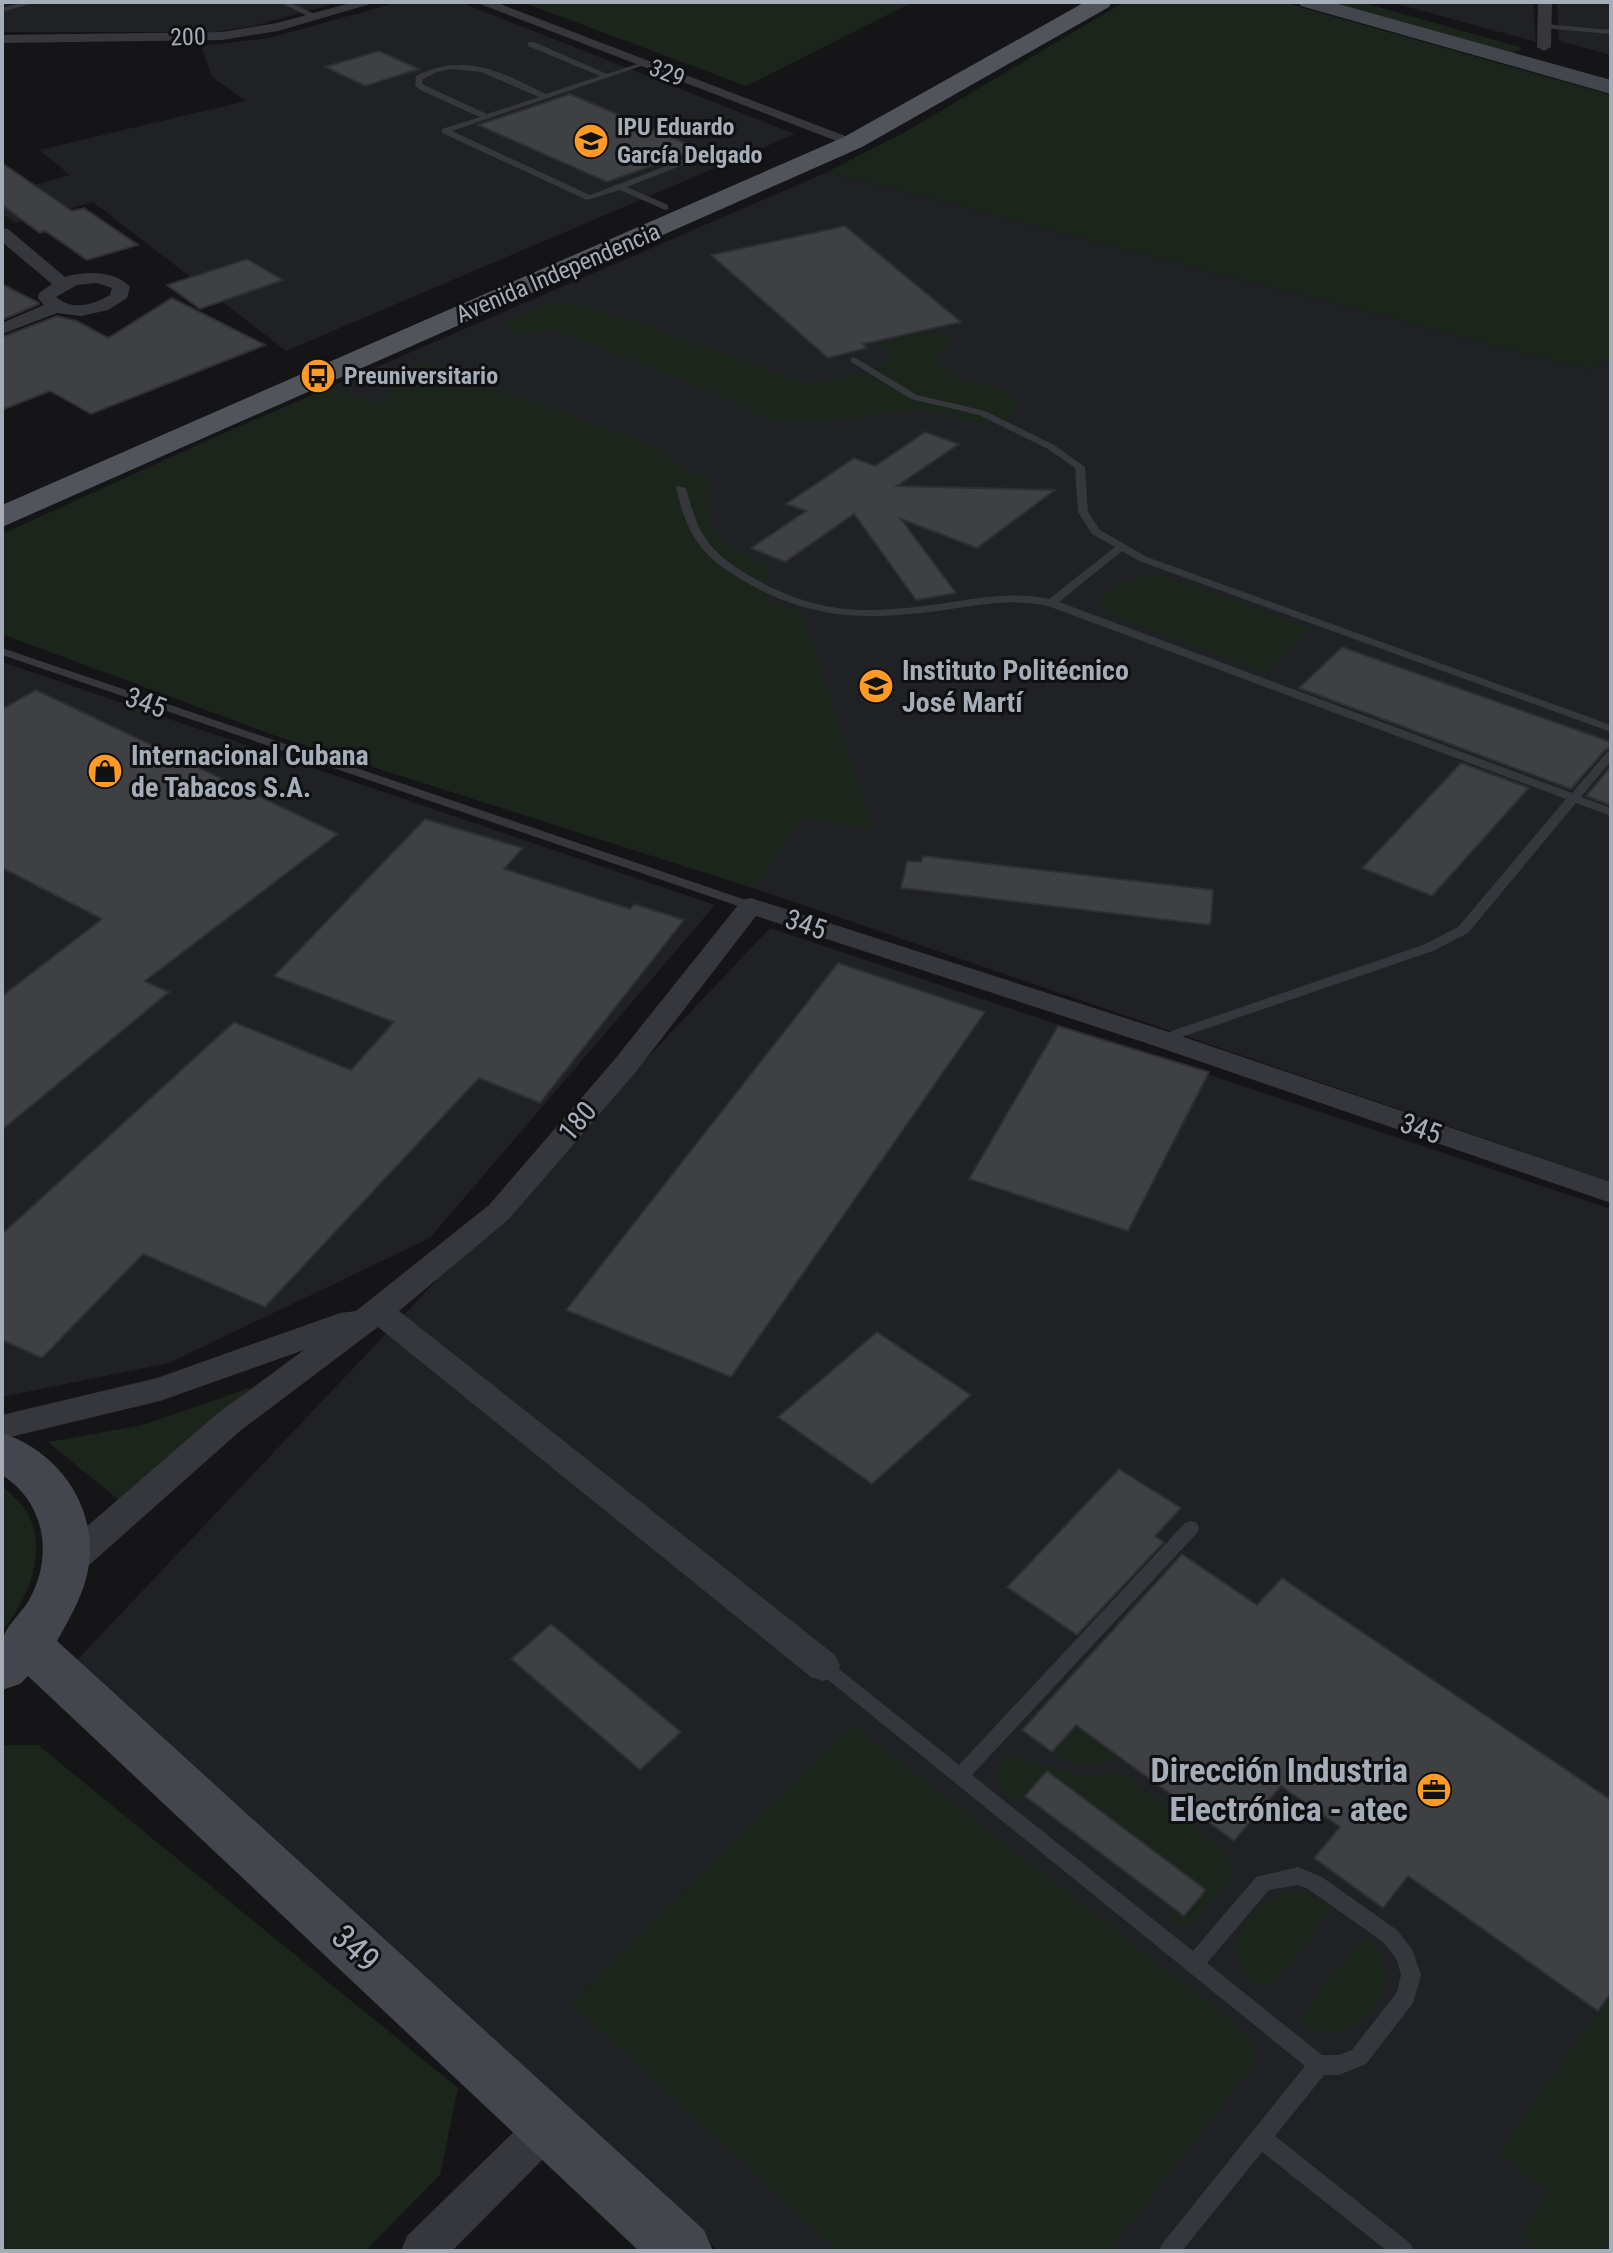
<svg xmlns="http://www.w3.org/2000/svg" width="1613" height="2253" font-family="'Roboto Condensed',sans-serif">
  <style>
    .built { fill: #202124 }
    .green { fill: #1c251c }
    .building { fill: #3e4044; stroke: #2e2f33; stroke-width: 2 }
    .lines { fill: none; stroke-linecap: round; stroke-linejoin: round }
    .lane { fill: #35373c; fill-rule: evenodd }
    .street { fill: #35373c; fill-rule: evenodd }
    .secondary { fill: #43464c; fill-rule: evenodd }
    .primary { fill: #51545b; fill-rule: evenodd }
    .labels { text-anchor: middle; stroke-width: 6; stroke-linejoin: round; paint-order: stroke }
    .far-street-label { font-size: 24px; fill: #a5adb8; stroke: #101012 }
    .far-poi-label { font-size: 24px; font-weight: bold; fill: #a5adb8; stroke: #101012; text-anchor: start }
    .poi-label { font-size: 28px; font-weight: bold; fill: #a5adb8; stroke: #101012; text-anchor: start }
    .street-label { font-size: 28px; fill: #a5adb8; stroke: #101012 }
    .near-poi-label { font-size: 34px; font-weight: bold; fill: #a5adb8; stroke: #101012; text-anchor: end }
    .near-street-label { font-size: 34px; fill: #a5adb8; stroke: #101012 }
  </style>
  <rect width="100%" height="100%" fill="#151517"/>
  <g class="built">
    <polygon points="2,2 339,2 254,26 213,32 2,32"/>
    <polygon points="399,2 460,2 795,134 286,351 93,202 16,223 2,214 2,194 70,175 39,150 246,101 212,77 201,46 269,38"/>
    <polygon points="1390,2 1533,2 1536,42"/>
    <polygon points="1557,2 1611,2 1611,55 1559,41"/>
    <polygon points="827,172 1589,370 1611,359 1611,1182 756,889 279,737 2,634 2,534 217,436"/>
    <polygon points="2,662 715,905 430,1238 169,1363 2,1397"/>
    <polygon points="770,928 1611,1209 1611,2251 719,2251 77,1660"/>
  </g>
  <g class="green">
    <polygon points="522,2 913,2 746,86"/>
    <polygon points="1124,2 1282,2 1611,95 1611,359 1589,370 827,172 907,131"/>
    <polygon points="1324,2 1360,2 1520,47 1521,50 1506,53"/>
    <polygon points="552,302 576,304 630,320 809,384 862,373 890,363 890,351 869,342 915,326 955,340 935,359 951,376 1003,389 1020,406 1003,424 969,422 932,412 891,413 821,423 771,422 718,395 560,332 520,335 507,330 503,323"/>
    <path d="M 424,362 L 444,368 L 473,384 L 541,404 L 612,430 L 658,450 L 686,472 L 710,476 C 698,529 721,549 769,565 L 766,600 L 802,612 L 874,830 L 801,818 L 756,889 L 279,737 L 2,634 L 2,534 L 331,387 L 384,405 C 394,378 397,371 424,362 Z"/>
    <path d="M 1148,575 L 1169,577 L 1312,629 L 1265,673 L 1109,615 L 1099,602 C 1110,581 1126,580 1148,575 Z"/>
    <polygon points="252,1387 119,1500 48,1442 143,1425"/>
    <path d="M 2,1486 C 10,1494 23,1504 28,1514 C 48,1552 28,1601 2,1630 Z"/>
    <path d="M 1110,1688 L 1119,1756 C 1094,1770 1075,1769 1052,1752 Z"/>
    <path d="M 853,1725 L 1240,2028 C 1251,2042 1258,2050 1252,2068 L 1109,2251 L 837,2251 L 571,2004 Z"/>
    <polygon points="2,1745 38,1745 458,2088 440,2175 365,2251 2,2251"/>
    <path d="M 1004,1755 L 1087,1777 L 1120,1772 L 1228,1854 L 1230,1881 L 1188,1925 L 1173,1923 L 1170,1905 L 1184,1916 L 1205,1890 L 1047,1772 L 1025,1796 L 1008,1802 C 997,1787 991,1770 1004,1755 Z"/>
    <path d="M 1292,1892 L 1307,1894 L 1331,1906 C 1311,1939 1294,1966 1263,1988 C 1257,1983 1248,1978 1243,1971 C 1219,1936 1261,1901 1292,1892 Z"/>
    <path d="M 1367,1936 C 1377,1949 1387,1963 1387,1980 C 1387,1989 1381,1995 1377,2002 C 1357,2032 1330,2044 1299,2022 L 1332,1974 Z"/>
    <polygon points="1611,1993 1611,2240 1604,2251 1541,2251 1521,2235 1549,2193 1498,2154"/>
  </g>
  <g class="building">
    <polygon points="379,51 419,69 365,86 325,67"/>
    <polygon points="570,94 699,149 607,182 478,125"/>
    <polygon points="2,163 72,211 84,208 138,245 87,260 45,231 40,233 2,205"/>
    <polygon points="845,226 961,322 863,344 867,348 828,358 711,255"/>
    <polygon points="247,259 283,280 200,309 167,285"/>
    <polygon points="2,284 39,303 39,304 2,320"/>
    <polygon points="172,298 265,345 91,414 50,391 2,410 2,337 57,316 77,321 108,338"/>
    <polygon points="925,432 959,444 897,486 1055,490 977,548 901,519 956,593 916,600 854,514 785,562 751,548 806,511 786,504 854,458 875,466"/>
    <polygon points="1342,647 1611,742 1611,747 1605,750 1571,789 1299,688"/>
    <polygon points="36,690 338,834 145,981 169,992 2,1130 2,996 102,919 2,868 2,709"/>
    <polygon points="1461,763 1529,788 1432,896 1362,868"/>
    <polygon points="1611,766 1611,805 1586,796"/>
    <polygon points="425,819 523,848 504,869 630,909 634,904 684,920 540,1103 479,1078 265,1307 143,1254 42,1358 2,1340 2,1234 234,1022 351,1070 394,1022 274,976"/>
    <polygon points="923,856 1213,890 1211,921 1209,925 901,888 907,861 921,862"/>
    <polygon points="838,963 985,1012 731,1377 566,1310"/>
    <polygon points="1058,1026 1209,1072 1128,1231 969,1179"/>
    <polygon points="877,1332 971,1395 872,1484 778,1417"/>
    <polygon points="1119,1469 1181,1508 1155,1536 1164,1542 1077,1635 1007,1587"/>
    <polygon points="1182,1554 1257,1605 1282,1578 1611,1800 1611,1993 1598,2011 1408,1876 1383,1908 1314,1858 1340,1827 1281,1786 1234,1841 1076,1725 1052,1752 1022,1730"/>
    <polygon points="551,1624 681,1732 640,1770 511,1659"/>
    <polygon points="1047,1771 1206,1890 1184,1916 1025,1796"/>
  </g>
  <g class="lines">
    <g class="lane">
      <polygon points="25,2 37,2 2,12 2,8"/>
      <polygon points="279,2 289,2 321,17 314,19"/>
      <polygon points="1545,24 1611,30 1611,34 1542,28"/>
      <path d="M 528,42 L 534,42 L 607,74 L 643,62 L 647,64 L 452,131 L 590,195 L 711,149 L 718,151 L 627,187 L 668,205 L 668,209 L 665,210 L 620,190 L 587,200 L 442,133 L 442,129 L 480,117 L 420,90 L 415,85 L 416,76 C 465,52 501,72 546,94 L 600,76 L 528,46 ZM 451,69 L 481,72 L 539,97 L 487,114 L 426,86 L 422,83 L 423,79 L 437,72 Z"/>
      <path d="M 854,357 L 917,395 L 985,411 L 1054,445 L 1085,467 L 1088,512 L 1100,530 L 1147,557 L 1611,725 L 1611,732 L 1139,561 L 1122,551 L 1059,602 L 1572,793 L 1607,752 L 1611,750 L 1611,761 L 1581,797 L 1611,808 L 1611,816 L 1576,803 L 1468,933 L 1433,951 L 1167,1042 L 1157,1042 L 1155,1039 L 1157,1036 L 1423,945 L 1458,927 L 1566,799 L 1048,606 C 1013,598 980,605 945,610 C 873,620 816,621 751,585 C 703,558 689,541 676,488 L 677,486 L 686,488 C 699,539 711,554 757,580 C 826,618 877,613 952,602 C 985,597 1016,592 1049,599 L 1115,547 L 1092,534 L 1078,512 L 1075,468 L 1048,449 L 979,415 L 911,399 L 851,362 L 851,358 Z"/>
      <polygon points="2,648 755,903 757,906 751,910 747,909 2,655"/>
      <path d="M 1191,1521 L 1197,1523 L 1199,1528 L 1197,1533 L 972,1775 L 1193,1951 L 1256,1877 L 1298,1867 L 1322,1877 L 1397,1930 L 1412,1949 L 1421,1975 L 1413,2003 L 1366,2064 L 1339,2075 L 1324,2075 L 1275,2136 L 1411,2244 L 1414,2251 L 1387,2251 L 1262,2152 L 1182,2251 L 1159,2251 L 1162,2244 L 1305,2066 L 817,1671 L 814,1666 L 817,1661 L 823,1659 L 829,1661 L 959,1765 L 1185,1523 ZM 1298,1885 L 1308,1889 L 1383,1942 L 1397,1960 L 1401,1975 L 1397,1992 L 1352,2050 L 1339,2055 L 1322,2055 L 1207,1963 L 1269,1890 Z"/>
    </g>
    <g class="street">
      <polygon points="354,2 377,2 278,31 222,40 2,43 2,35 222,32 277,23"/>
      <polygon points="475,2 495,2 861,142 853,147 847,145"/>
      <polygon points="1538,2 1552,2 1551,47 1544,51 1537,47"/>
      <path d="M 2,228 L 8,229 L 65,277 C 85,271 115,270 130,287 L 127,298 L 108,310 L 81,316 L 57,313 L 2,334 L 2,323 L 44,305 L 38,298 L 39,293 L 52,284 L 2,242 ZM 97,283 L 112,288 L 110,295 C 93,305 72,311 56,297 L 77,285 Z"/>
      <polygon points="751,898 1172,1033 1611,1182 1611,1203 1152,1045 756,916 635,1073 509,1219 399,1311 835,1655 840,1666 835,1677 823,1681 811,1677 378,1327 240,1431 79,1574 67,1578 55,1574 50,1564 55,1554 218,1413 304,1350 160,1401 2,1439 2,1415 157,1378 340,1313 356,1311 489,1205 615,1059 742,900"/>
      <polygon points="548,2106 562,2112 568,2126 562,2140 452,2251 401,2251 407,2236 534,2112"/>
    </g>
    <g class="secondary">
      <polygon points="1298,2 1331,2 1611,80 1611,94 1301,6"/>
      <path d="M 2,1433 C 63,1453 103,1515 86,1579 C 80,1601 68,1621 57,1641 L 704,2230 L 713,2251 L 639,2251 L 28,1676 L 20,1684 L 2,1690 C 2,1675 0,1648 4,1635 C 10,1622 22,1612 29,1600 C 54,1556 45,1502 2,1475 Z"/>
    </g>
    <polygon class="primary" points="1085,2 1112,2 1109,7 862,147 2,527 2,505 844,137"/>
  </g>
  <defs>
    <symbol id="school-disc" viewBox="-11 -11 22 22"><circle r="9.5" fill="#ff9b24" stroke="#101012"/><path d="M0-5L7-2L0 1L-7-2ZM-4 1L0 2.5L4 1V4Q0 6-4 4Z" fill="#111"/></symbol>
    <symbol id="bus-disc" viewBox="-11 -11 22 22"><circle r="9.5" fill="#ff9b24" stroke="#101012"/><path d="M-5-6H5V4H4V6H2V4H-2V6H-4V4H-5ZM-3.5-4V0h7V-4ZM-3.5 1.2v1.5H-2V1.2ZM2 1.2v1.5H3.5V1.2Z" fill="#111"/></symbol>
    <symbol id="shop-disc" viewBox="-11 -11 22 22"><circle r="9.5" fill="#ff9b24" stroke="#101012"/><path d="M-5-2.5h2.3a2.7 3.5 0 0 1 5.4 0H5L5.5 6h-11ZM-1.5-2.5h3a1.5 2.3 0 0 0-3 0Z" fill="#111"/></symbol>
    <symbol id="office-disc" viewBox="-11 -11 22 22"><circle r="9.5" fill="#ff9b24" stroke="#101012"/><path d="M-6-3h4V-5.5h4V-3h4V5H-6ZM-1-4.5V-3h2v-1.5ZM-6 0V1H6V0Z" fill="#111"/></symbol>
  </defs>
  <g fill-rule="evenodd">
    <use href="#school-disc" x="571" y="121" width="40" height="40"/>
    <use href="#bus-disc" x="298" y="356" width="40" height="40"/>
    <use href="#school-disc" x="856" y="666" width="40" height="40"/>
    <use href="#shop-disc" x="85" y="751" width="40" height="40"/>
    <use href="#office-disc" x="1414" y="1770" width="40" height="40"/>
  </g>
  <g class="labels">
    <g class="far-street-label">
      <text transform="translate(188 37) rotate(-2)" y="8">200</text>
      <text transform="translate(667 73) rotate(21)" y="8">329</text>
      <text transform="translate(558 273) rotate(-23)" y="8">Avenida Independencia</text>
    </g>
    <g class="far-poi-label">
      <text x="617" y="135">IPU Eduardo<tspan x="617" dy="28">García Delgado</tspan></text>
      <text x="344" y="384">Preuniversitario</text>
    </g>
    <g class="poi-label">
      <text x="902" y="680">Instituto Politécnico<tspan x="902" dy="32">José Martí</tspan></text>
      <text x="131" y="765">Internacional Cubana<tspan x="131" dy="32">de Tabacos S.A.</tspan></text>
    </g>
    <g class="street-label">
      <text transform="translate(146 702) rotate(19)" y="10">345</text>
      <text transform="translate(806 924) rotate(18)" y="10">345</text>
      <text transform="translate(577 1121) rotate(-49)" y="10">180</text>
      <text transform="translate(1421 1128) rotate(19)" y="10">345</text>
    </g>
    <g class="near-poi-label">
      <text x="1408" y="1782">Dirección Industria<tspan x="1408" dy="39">Electrónica - atec</tspan></text>
    </g>
    <g class="near-street-label">
      <text transform="translate(356 1948) rotate(43)" y="12">349</text>
    </g>
  </g>
  <rect width="1613" height="2253" fill="none" stroke="#a5adb8" stroke-width="8"/>
</svg>
